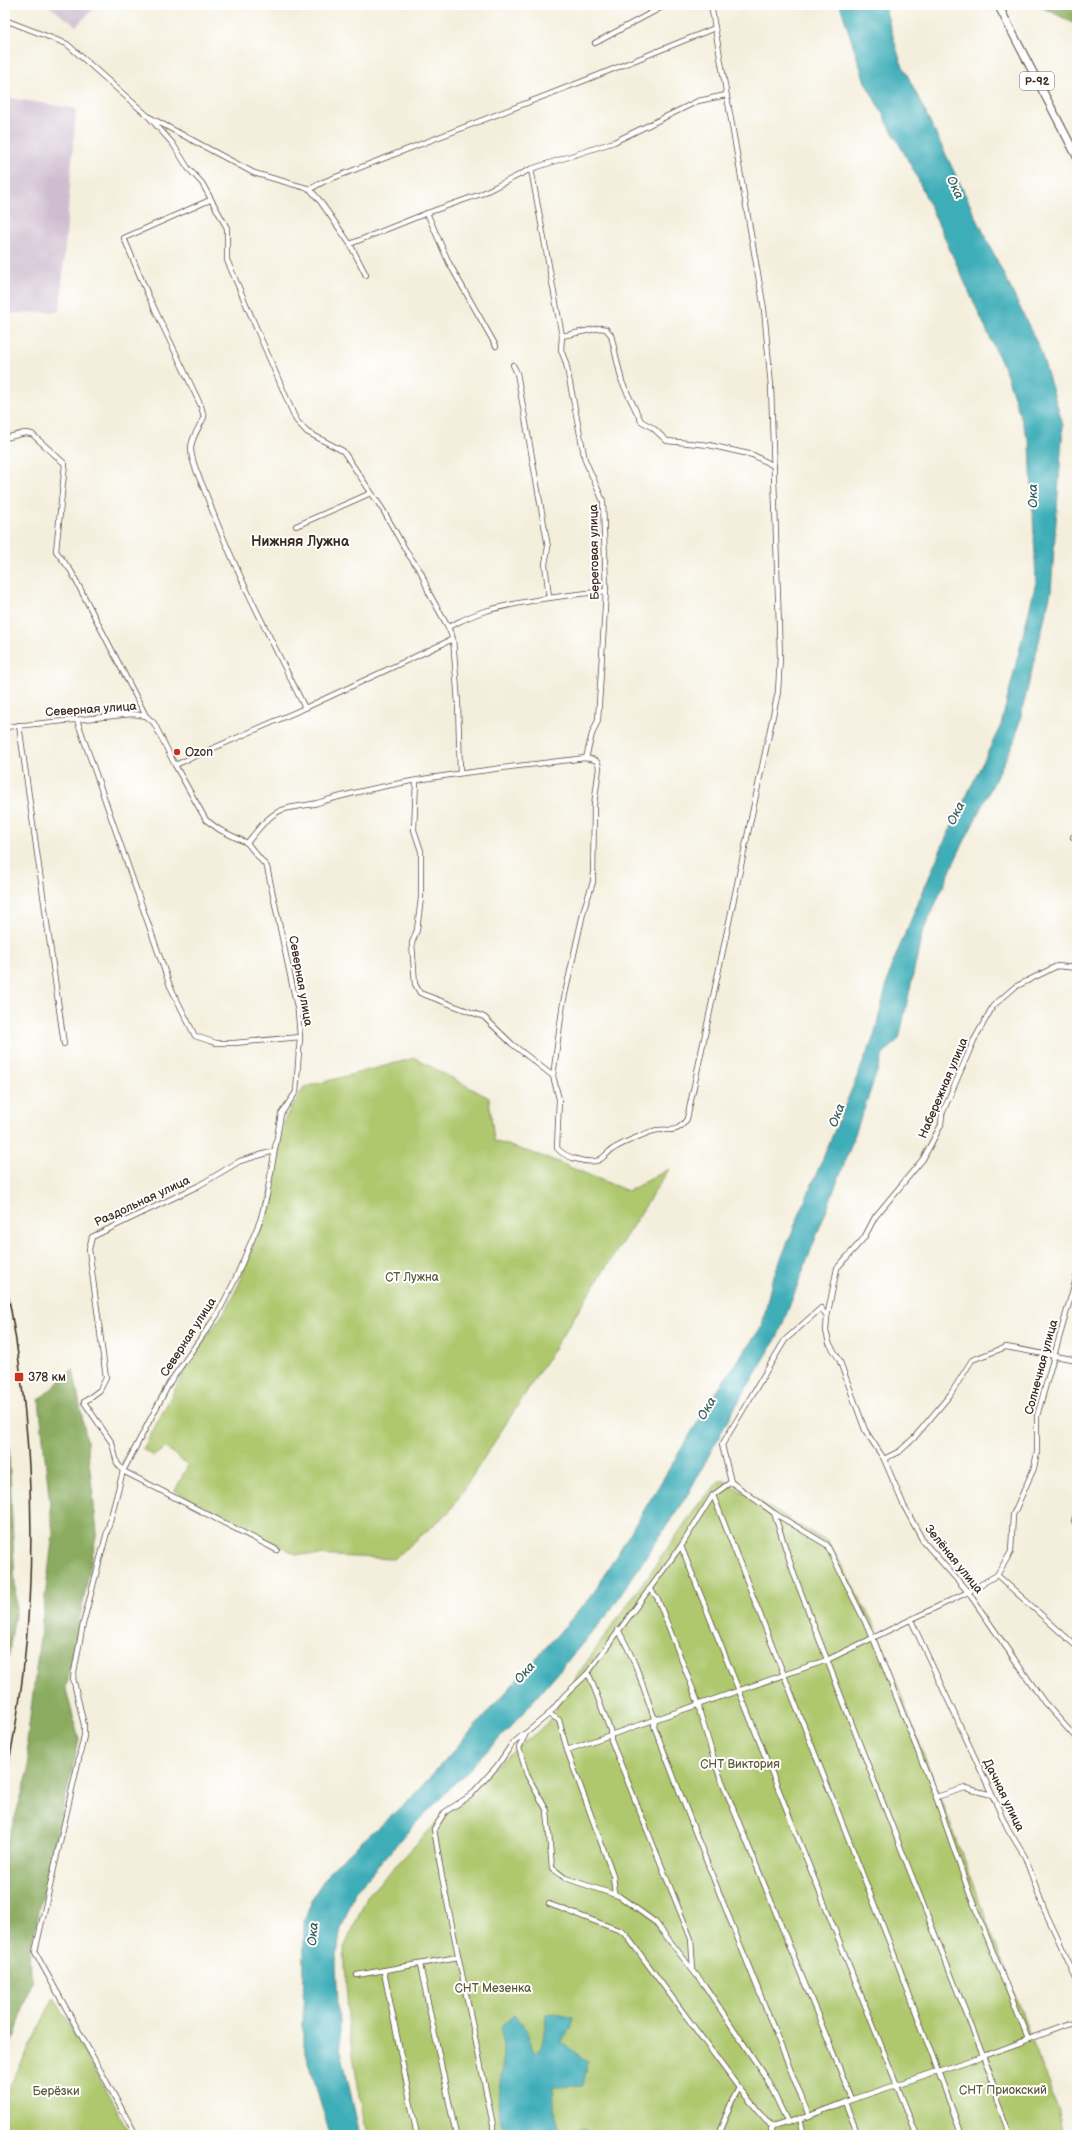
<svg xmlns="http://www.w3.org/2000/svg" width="1082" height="2140" font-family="'Balsamiq Sans',sans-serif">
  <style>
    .industrial { fill: #cfbdcf }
    .green { fill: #afc86e; stroke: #757946 }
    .forest { fill: #8bac61; stroke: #636b40 }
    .water { fill: #3dadb8; stroke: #3c6c6b }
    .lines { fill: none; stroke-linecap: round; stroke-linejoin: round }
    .minor-casing { stroke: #57483b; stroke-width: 6 }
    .primary-casing { stroke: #57483b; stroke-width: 9 }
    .minor { stroke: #fff; stroke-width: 4.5 }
    .primary { stroke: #fff; stroke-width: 7 }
    .rail { stroke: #3b2a1e; stroke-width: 1.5 }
    .poi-dot { fill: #c8321e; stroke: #fff; stroke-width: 1.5 }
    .labels { text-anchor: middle; stroke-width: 4; stroke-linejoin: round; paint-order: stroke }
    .shield { fill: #fff; stroke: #766a62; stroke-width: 1 }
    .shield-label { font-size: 11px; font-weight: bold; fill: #3b2a1e }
    .street-label { font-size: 12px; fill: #3b2a1e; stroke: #fff }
    .poi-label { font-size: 12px; fill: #3b2a1e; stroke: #fff; text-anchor: start }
    .park-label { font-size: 12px; fill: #5e5936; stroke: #fff }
    .water-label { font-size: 13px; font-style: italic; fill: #3c5e5c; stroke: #fff }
    .quarter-label { font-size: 14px; font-weight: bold; fill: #3b2a1e; stroke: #fff }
  </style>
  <rect width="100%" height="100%" fill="#fff"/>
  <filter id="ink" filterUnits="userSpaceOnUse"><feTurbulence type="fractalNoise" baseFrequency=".025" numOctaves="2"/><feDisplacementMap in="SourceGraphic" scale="8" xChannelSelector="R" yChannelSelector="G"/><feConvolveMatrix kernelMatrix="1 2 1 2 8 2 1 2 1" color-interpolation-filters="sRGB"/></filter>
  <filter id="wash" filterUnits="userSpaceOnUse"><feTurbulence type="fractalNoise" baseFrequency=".012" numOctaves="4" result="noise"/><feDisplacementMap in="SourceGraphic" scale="16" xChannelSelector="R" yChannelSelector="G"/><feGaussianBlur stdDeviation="0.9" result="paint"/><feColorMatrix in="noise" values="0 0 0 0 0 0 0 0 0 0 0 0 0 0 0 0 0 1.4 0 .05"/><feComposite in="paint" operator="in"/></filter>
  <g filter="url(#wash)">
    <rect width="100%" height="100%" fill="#f4efdd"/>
    <g class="industrial">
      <polygon points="47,5 98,5 76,26"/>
      <polygon points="5,97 76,109 60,311 5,314"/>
    </g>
    <g class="green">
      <polygon points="415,1058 489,1098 494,1141 548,1158 628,1191 669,1169 450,1511 394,1559 296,1554 175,1491 188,1465 166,1448 153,1456 143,1449 195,1352 226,1310 241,1280 247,1259 263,1226 285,1118 304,1087"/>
      <polygon points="721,1479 829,1543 875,1626 1059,2112 1062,2135 369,2135 364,2120 349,2032 344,1948 368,1895 474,1783 547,1724 581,1670 698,1505"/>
      <polygon points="54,1997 130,2135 5,2135 5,2096"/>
    </g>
    <g class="forest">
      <polygon points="1040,5 1077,5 1077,25 1040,6"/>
      <polygon points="73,1369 87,1442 97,1532 66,1689 79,1740 29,1955 32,1978 16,2033 5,2055 5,1851 29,1770 27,1741 53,1533 39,1400"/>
      <polygon points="5,1431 8,1431 16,1607 5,1680"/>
    </g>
    <g class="water">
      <polygon points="840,5 884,5 900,60 1040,349 1063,425 1051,592 1015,740 957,856 922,934 899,1039 883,1055 848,1154 778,1336 734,1409 688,1494 608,1614 508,1730 413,1826 355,1892 340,1932 336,1963 340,2046 360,2135 330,2135 303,2042 304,1922 314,1895 331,1869 412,1797 591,1597 716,1392 762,1326 772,1280 874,1036 891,967 944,842 1001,725 1036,582 1030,445 1006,373 915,173 865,82"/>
      <path d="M 555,2013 L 574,2017 L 571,2029 L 561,2042 L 588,2062 L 583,2086 L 553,2087 L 554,2108 L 561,2134 L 584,2128 L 589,2135 L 509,2135 C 489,2115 503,2076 504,2052 C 504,2044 502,2035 500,2027 L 514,2015 L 526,2028 L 534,2053 L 542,2048 L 546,2014 Z"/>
    </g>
  </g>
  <g filter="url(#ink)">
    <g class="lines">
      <defs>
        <g id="minor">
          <polyline points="5,20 67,44 149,117 254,173 310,189 320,201 350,244 366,275"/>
          <polyline points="595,43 666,5"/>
          <polyline points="149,117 173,144 188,168 202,183 227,228 227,260 296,420 307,432 343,451 383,510 408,554 421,572 429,593 448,627 453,639 458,703 460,773"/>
          <polyline points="531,169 562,336"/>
          <polyline points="310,189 323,182 591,78 715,28"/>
          <path d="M 210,200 L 124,238 L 148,295 L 201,406 L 204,417 C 200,426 191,438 191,448 C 191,463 201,480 206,494 C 233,568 270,637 305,708"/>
          <polyline points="427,213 449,263 496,346"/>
          <polyline points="350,244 427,213 481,194 531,169 614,142 698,101 726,95"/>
          <polyline points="513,365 517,373 548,547 545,564 549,597"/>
          <polyline points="5,438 25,433 32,434 65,464 56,551 71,571 146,716"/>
          <polyline points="296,526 371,493"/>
          <path d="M 448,627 C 459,622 470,616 482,612 C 522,600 564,596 606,591"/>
          <polyline points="77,720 170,986 195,1036 216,1043 234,1043 300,1037"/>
          <polyline points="19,725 64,1044"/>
          <polyline points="5,727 133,714 146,716 154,723 175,765 206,820 220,830 247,843 267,867 298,1012 300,1037 296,1092 281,1114 267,1195 260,1221 234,1282 217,1315 170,1382 123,1471 83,1624 73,1678 84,1725 84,1736 35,1952 136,2135"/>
          <polyline points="586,758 592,734 598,720 606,591 603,501 585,460 566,363 561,350 562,336 600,328 606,329 611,335 622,382 641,421 653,428 667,441 709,445 753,455 774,466"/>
          <polyline points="175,765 305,708 453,639"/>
          <polyline points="416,781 414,830 421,851 421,898 417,930 412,943 415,984 420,993 484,1017 512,1044 553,1076"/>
          <polyline points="1073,837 1077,838"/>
          <path d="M 247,843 C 257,831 267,816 282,810 C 293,806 306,806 317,803 C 404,777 495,769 586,758 L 595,760 L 598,763 L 599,768 L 594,805 L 593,882 L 584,909 L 563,1003 L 553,1076 L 559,1099 L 557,1148 C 564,1157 584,1163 596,1161 C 603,1160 607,1152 613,1149 C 624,1142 638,1137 650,1132 C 667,1125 674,1138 687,1119 L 778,692 L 780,657 L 771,386 L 764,309 L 711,5"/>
          <polyline points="274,1151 240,1161 198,1186 92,1237 89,1249 106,1378 100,1390 84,1402 112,1443 117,1463 123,1471 277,1550"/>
          <polyline points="827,1317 837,1268 864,1238 875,1217 923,1159 941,1125 942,1114 974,1040 993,1006 1015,987 1057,966 1077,968"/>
          <polyline points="884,1459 900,1451 914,1438 950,1395 972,1360 1006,1347 1077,1360"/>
          <polyline points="713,1495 899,1967 962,2135"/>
          <polyline points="1077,1510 1074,1521 1077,1527"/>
          <polyline points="774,1513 795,1577 862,1750 991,2076 997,2101 1010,2135"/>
          <polyline points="681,1546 917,2135"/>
          <polyline points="997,1575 1077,1647"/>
          <polyline points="649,1589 657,1597 699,1705 700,1713 717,1769 852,2099"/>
          <polyline points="911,1620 1008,1829 1025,1857 1044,1909 1077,1980"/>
          <path d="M 618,1630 C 635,1658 644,1690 655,1720 L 654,1726 L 706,1860 L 809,2116"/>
          <polyline points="587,1674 590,1677 610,1730 611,1740 691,1939 693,1969"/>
          <polyline points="549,1714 526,1733 519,1748 527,1775 547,1811 552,1868 565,1878 619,1896 655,1922 705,1986 767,2079 788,2123"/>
          <polyline points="567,1750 827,1660 968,1592 997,1575 1011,1552 1013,1515 1034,1468 1037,1452 1037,1416 1077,1275"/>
          <polyline points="936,1797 965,1788 992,1795"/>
          <polyline points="615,1894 613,1875 567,1750 559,1720 549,1714 564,1696 587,1674 681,1546 713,1495 731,1482"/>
          <polyline points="549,1904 621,1931 626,1935 739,2088 772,2127"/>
          <polyline points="420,1965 456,2135"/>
          <polyline points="384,1972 417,2135"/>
          <polyline points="357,1975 458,1957"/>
          <polyline points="1028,2039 970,1895 936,1797 873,1638 827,1545 774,1513 731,1482 722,1445 785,1340 821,1308 827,1317 826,1331 829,1343 839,1359 865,1430 884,1459 904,1506 923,1541 968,1592 1044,1702 1077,1739"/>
          <polyline points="845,2102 858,2135"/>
          <polyline points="800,2118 804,2135"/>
          <polyline points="487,2135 493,2133 493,2125 442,1877 434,1829 445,1812 470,1796 497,1766 512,1744 524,1734"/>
          <polyline points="718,2135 732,2101 739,2088"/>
          <polyline points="770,2135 772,2127 809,2116 845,2102 983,2056 1077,2021"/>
        </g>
        <polyline id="primary" points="998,5 1077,157"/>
      </defs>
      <use href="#minor" class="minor-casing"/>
      <use href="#primary" class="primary-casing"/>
      <use href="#minor" class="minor"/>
      <use href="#primary" class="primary"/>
      <path class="rail" d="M 5,1278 C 38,1444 41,1616 5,1781"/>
    </g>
  </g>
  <g class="poi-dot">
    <circle cx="177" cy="752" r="4"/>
    <rect x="14" y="1372" width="10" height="10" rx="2"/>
  </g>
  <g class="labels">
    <rect class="shield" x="1020" y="72" width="34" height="18" rx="3"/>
    <g class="shield-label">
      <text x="1037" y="85">Р-92</text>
    </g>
    <g class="street-label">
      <text transform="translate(594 552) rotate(-91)" y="4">Береговая улица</text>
      <text transform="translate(91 709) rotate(-4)" y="4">Северная улица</text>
      <text transform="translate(301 981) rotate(80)" y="4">Северная улица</text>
      <text transform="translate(943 1088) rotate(-67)" y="4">Набережная улица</text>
      <text transform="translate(142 1201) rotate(-25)" y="4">Раздольная улица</text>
      <text transform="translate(188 1337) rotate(-57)" y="4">Северная улица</text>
      <text transform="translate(1041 1367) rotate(-75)" y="4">Солнечная улица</text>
      <text transform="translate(954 1559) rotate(51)" y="4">Зелёная улица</text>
      <text transform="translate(1004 1795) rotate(64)" y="4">Дачная улица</text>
    </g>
    <g class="poi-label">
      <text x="185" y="756">Ozon</text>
      <text x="28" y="1381">378 км</text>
    </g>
    <g class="park-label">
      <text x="412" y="1281">СТ Лужна</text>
      <text x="740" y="1768">СНТ Виктория</text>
      <text x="493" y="1992">СНТ Мезенка</text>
      <text x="1003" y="2094">СНТ Приокский</text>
      <text x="56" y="2095">Берёзки</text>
    </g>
    <g class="water-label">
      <text transform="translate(956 187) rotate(65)" y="5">Ока</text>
      <text transform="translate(1032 496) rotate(-91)" y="5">Ока</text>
      <text transform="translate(955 813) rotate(-64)" y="5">Ока</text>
      <text transform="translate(836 1115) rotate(-70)" y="5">Ока</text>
      <text transform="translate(706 1408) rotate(-60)" y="5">Ока</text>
      <text transform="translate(524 1672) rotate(-48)" y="5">Ока</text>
      <text transform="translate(312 1934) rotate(-85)" y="5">Ока</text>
    </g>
    <g class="quarter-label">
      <text x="300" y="546">Нижняя Лужна</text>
    </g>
  </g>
  <rect width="1082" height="2140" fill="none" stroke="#fff" stroke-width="20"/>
</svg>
